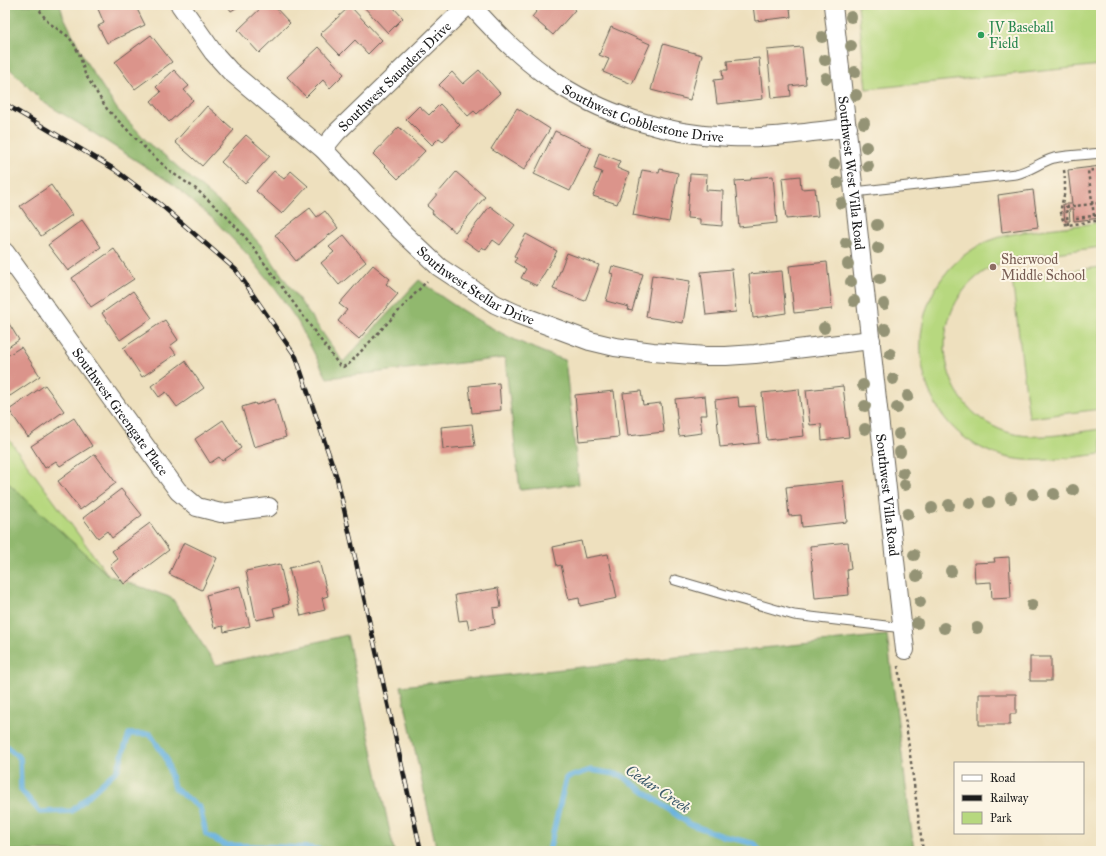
<svg xmlns="http://www.w3.org/2000/svg" width="1106" height="856" font-family="'IM FELL Great Primer',serif">
  <style>
    .green { fill: #b7d87f; stroke: #6a7a4e }
    .forest { fill: #91b86e; stroke: #566a45 }
    .lines { fill: none; stroke-linecap: round; stroke-linejoin: round }
    .stream { stroke: #66b1de; stroke-width: 5.5 }
    .building { fill: #db948b }
    .service-casing { stroke: #666155; stroke-width: 11 }
    .minor-casing { stroke: #666155; stroke-width: 20 }
    .path { stroke: #666155; stroke-width: 2.5; stroke-dasharray: 3 3; stroke-linecap: butt }
    .service { stroke: #fff; stroke-width: 9 }
    .minor { stroke: #fff; stroke-width: 18 }
    .rail-casing { stroke: #1c1c1c; stroke-width: 4.5 }
    .rail { stroke: #fcf5e5; stroke-width: 3; stroke-dasharray: 9; stroke-linecap: butt }
    .tree { fill: #949375 }
    .leisure-dot { fill: #2e9e5b; stroke: #fcf5e5; stroke-width: 1.5 }
    .education-dot { fill: #8d6e63; stroke: #fcf5e5; stroke-width: 1.5 }
    .labels { text-anchor: middle; stroke-width: 4; stroke-linejoin: round; paint-order: stroke }
    .leisure-label { font-size: 14px; fill: #27864d; stroke: #fcf5e5; text-anchor: start }
    .street-label { font-size: 14px; fill: #1c1c1c; stroke: #fcf5e5 }
    .education-label { font-size: 14px; fill: #785e54; stroke: #fcf5e5; text-anchor: start }
    .water-label { font-size: 15px; font-style: italic; fill: #3a586a; stroke: #fcf5e5 }
  </style>
  <rect width="100%" height="100%" fill="#fcf5e5"/>
  <filter id="ink" filterUnits="userSpaceOnUse"><feTurbulence type="fractalNoise" baseFrequency=".025" numOctaves="2"/><feDisplacementMap in="SourceGraphic" scale="8" xChannelSelector="R" yChannelSelector="G"/><feConvolveMatrix kernelMatrix="1 2 1 2 8 2 1 2 1" color-interpolation-filters="sRGB"/></filter>
  <filter id="wash" filterUnits="userSpaceOnUse"><feTurbulence type="fractalNoise" baseFrequency=".012" numOctaves="4" result="noise"/><feDisplacementMap in="SourceGraphic" scale="16" xChannelSelector="R" yChannelSelector="G"/><feGaussianBlur stdDeviation="0.9" result="paint"/><feColorMatrix in="noise" values="0 0 0 0 0 0 0 0 0 0 0 0 0 0 0 0 0 1.4 0 .05"/><feComposite in="paint" operator="in"/></filter>
  <g filter="url(#wash)">
    <rect width="100%" height="100%" fill="#eee0be"/>
    <g class="green">
      <polygon points="858,5 1101,5 1101,65 866,89"/>
      <path d="M 1101,222 L 1101,247 C 1083,249 1065,252 1047,254 C 1029,256 1010,258 994,266 C 926,300 930,399 999,429 C 1031,443 1068,433 1101,429 L 1101,454 C 1064,458 1026,467 990,452 C 901,416 897,287 982,244 C 1002,234 1025,232 1047,229 C 1065,227 1083,225 1101,222 Z"/>
      <polygon points="1101,267 1101,409 1029,418 1012,278"/>
      <polygon points="5,434 108,575 5,480"/>
    </g>
    <g class="forest">
      <path d="M 5,5 L 60,5 L 63,15 L 86,62 L 117,109 L 155,150 L 157,149 L 229,211 L 260,244 L 343,362 L 419,280 C 463,314 513,343 565,360 L 579,484 L 520,490 L 505,358 L 327,378 L 298,322 L 276,290 L 249,256 L 213,219 L 171,183 L 81,125 L 43,102 L 5,64 Z"/>
      <polygon points="5,480 108,575 172,598 216,665 347,635 394,851 5,851"/>
      <polygon points="887,635 914,851 437,851 401,686"/>
    </g>
    <g class="lines">
      <g class="stream">
        <polyline points="5,745 20,758 21,790 40,812 72,811 118,769 129,734 150,734 166,758 174,788 200,808 206,834 225,845 309,848 327,851"/>
        <polyline points="549,851 566,778 591,770 621,775 689,824 723,836 755,844 759,851"/>
      </g>
    </g>
    <g id="blocks">
      <g class="building">
        <polygon points="106,5 135,5 145,25 107,43 98,26 104,23 98,9"/>
        <polygon points="227,5 241,5 231,11"/>
        <polygon points="264,5 273,5 290,23 259,53 238,30"/>
        <polygon points="362,5 395,5 393,7 403,18 388,33"/>
        <polygon points="538,5 569,5 575,10 553,35 532,17 540,7"/>
        <polygon points="753,5 795,5 795,8 790,8 791,17 755,21"/>
        <polygon points="350,6 382,40 368,54 355,40 340,55 320,34"/>
        <polygon points="611,27 650,44 632,84 603,72 609,59 599,55"/>
        <polygon points="151,35 172,62 135,89 115,62"/>
        <polygon points="663,44 702,55 690,100 651,90"/>
        <polygon points="319,47 344,74 330,88 323,80 306,97 287,77"/>
        <polygon points="802,47 806,84 790,86 791,96 772,98 767,50"/>
        <polygon points="759,58 763,99 717,104 714,80 723,79 722,70 728,70 727,61"/>
        <polygon points="174,70 189,86 184,90 193,100 169,122 151,101 161,92 156,87"/>
        <polygon points="479,70 500,93 477,114 474,111 468,116 439,85 452,72 463,84"/>
        <polygon points="440,104 460,125 443,141 439,138 432,145 406,119 419,106 429,115"/>
        <polygon points="207,106 234,130 202,166 175,142"/>
        <polygon points="517,108 550,129 524,170 491,149"/>
        <polygon points="399,127 425,151 398,179 373,154"/>
        <polygon points="555,131 591,148 570,191 534,174"/>
        <polygon points="246,135 270,156 245,184 221,162"/>
        <polygon points="599,153 620,161 617,168 629,173 617,204 593,196 602,172 594,169"/>
        <polygon points="1101,166 1101,218 1074,221 1073,209 1069,209 1070,221 1065,221 1063,204 1072,204 1068,170"/>
        <polygon points="660,169 678,173 669,222 633,215 642,170 659,173"/>
        <polygon points="274,171 284,179 291,171 308,186 282,214 256,191"/>
        <polygon points="456,172 485,197 455,232 432,213 433,211 427,206"/>
        <polygon points="690,174 707,175 706,190 723,191 722,226 700,224 700,219 687,218"/>
        <polygon points="773,176 777,223 739,227 735,181 751,180 751,178"/>
        <polygon points="800,176 801,189 815,188 818,216 786,219 782,178"/>
        <polygon points="51,185 72,215 41,236 20,206"/>
        <polygon points="1033,190 1038,227 1002,232 998,195"/>
        <polygon points="490,206 515,225 500,245 493,240 486,250 482,247 479,251 464,240"/>
        <polygon points="310,208 317,217 325,211 338,228 296,261 275,235"/>
        <polygon points="82,220 101,247 68,271 48,245"/>
        <polygon points="526,234 557,251 537,286 521,278 526,269 514,262 517,258 514,256"/>
        <polygon points="344,235 366,262 339,285 321,263 334,252 329,247"/>
        <polygon points="114,249 134,279 91,307 72,278"/>
        <polygon points="567,253 599,265 585,301 553,289"/>
        <polygon points="827,262 832,309 794,313 789,266"/>
        <polygon points="373,265 390,279 386,284 398,294 359,339 338,321 347,310 339,304"/>
        <polygon points="612,266 643,274 632,311 628,310 629,307 606,301 613,274 610,273"/>
        <polygon points="732,269 736,312 706,315 701,272"/>
        <polygon points="782,271 786,313 753,318 749,274"/>
        <polygon points="652,275 690,281 683,323 646,317"/>
        <polygon points="133,291 152,318 120,340 102,313"/>
        <polygon points="165,320 178,340 170,346 176,354 142,377 123,348"/>
        <polygon points="8,322 19,340 5,349 5,324"/>
        <polygon points="21,347 40,376 10,396 5,390 5,357"/>
        <polygon points="185,361 204,388 177,407 166,392 159,397 151,386"/>
        <polygon points="499,383 501,410 472,413 469,386"/>
        <polygon points="45,385 64,411 28,437 9,410"/>
        <polygon points="843,386 849,437 822,440 821,424 810,425 806,390"/>
        <polygon points="799,389 804,436 767,440 762,393"/>
        <polygon points="614,391 619,437 579,441 575,395"/>
        <polygon points="641,391 643,405 661,403 664,432 628,436 623,393"/>
        <polygon points="705,396 707,415 700,415 702,433 679,436 675,399"/>
        <polygon points="738,397 739,407 755,406 759,443 720,447 715,400"/>
        <polygon points="275,399 286,437 254,447 242,407 255,403 256,405"/>
        <polygon points="74,418 92,446 60,466 56,461 45,468 31,446"/>
        <polygon points="223,420 241,448 222,461 219,457 210,463 195,439"/>
        <polygon points="472,424 475,446 443,449 441,427"/>
        <polygon points="95,454 116,483 80,510 58,481"/>
        <polygon points="843,481 847,522 802,527 801,515 789,516 786,487"/>
        <polygon points="121,489 142,515 112,538 107,531 98,538 83,518"/>
        <polygon points="150,523 169,550 124,584 110,565 118,559 112,551"/>
        <polygon points="581,541 585,558 608,554 617,598 580,606 579,598 569,600 561,565 557,566 553,547"/>
        <polygon points="184,542 217,558 202,590 169,574"/>
        <polygon points="848,542 851,569 847,570 849,595 815,598 810,546"/>
        <polygon points="1009,557 1011,598 992,599 991,582 975,583 974,563 995,562 994,558"/>
        <polygon points="319,561 328,596 322,598 325,610 301,616 289,568"/>
        <polygon points="280,564 289,604 273,608 275,616 256,620 246,571"/>
        <polygon points="240,586 250,626 224,632 223,626 214,628 206,595"/>
        <polygon points="498,588 501,607 493,608 495,624 469,629 467,620 459,621 455,595"/>
        <rect x="1030" y="657" width="21" height="24"/>
        <polygon points="979,694 1016,694 1016,714 1010,714 1010,725 979,725"/>
      </g>
    </g>
  </g>
  <g filter="url(#ink)">
    <use href="#blocks" fill-opacity="0" stroke="#666155" stroke-width="1"/>
    <g class="lines">
      <defs>
        <g id="service">
          <path d="M 854,192 L 1016,174 C 1030,171 1040,162 1054,158 C 1069,155 1086,155 1101,153"/>
          <polyline points="675,580 794,615 903,628"/>
        </g>
        <g id="minor">
          <path id="s1" d="M 180,5 L 213,52 L 230,71 L 323,149 L 401,231 L 439,267 L 495,304 L 517,314 L 590,341 L 615,347 L 653,352 L 706,356 L 726,356 L 755,354 L 871,340"/>
          <path id="s2" d="M 471,5 C 494,31 520,57 548,77 C 600,114 666,135 730,137 C 769,139 809,132 848,128"/>
          <path id="s3" d="M 833,5 L 905,650"/>
          <path id="s4" d="M 323,149 L 337,132 L 468,5"/>
          <path id="s5" d="M 5,252 L 178,491 L 197,507 L 221,513 L 269,507"/>
        </g>
      </defs>
      <use href="#service" class="service-casing"/>
      <use href="#minor" class="minor-casing"/>
      <g class="path">
        <polyline points="37,5 42,14 48,22 69,37 75,46 80,56 85,74 107,109 149,152 171,172 196,189 225,215 246,238 339,365 343,367 349,364 427,281"/>
        <path d="M 1064,170 C 1065,177 1065,183 1065,190 C 1063,204 1057,209 1065,224 L 1068,225 L 1101,220"/>
        <polyline points="1094,216 1088,171 1098,169"/>
        <polyline points="1076,218 1101,215"/>
        <polyline points="1068,225 1066,207 1101,203"/>
        <polyline points="898,666 923,851"/>
      </g>
      <use href="#service" class="service"/>
      <use href="#minor" class="minor"/>
      <defs>
        <polyline id="rail" points="5,104 114,169 160,204 236,270 296,357 337,478 421,851"/>
      </defs>
      <use href="#rail" class="rail-casing"/>
      <use href="#rail" class="rail"/>
    </g>
    <g class="tree">
      <circle cx="851" cy="17" r="6"/>
      <circle cx="822" cy="37" r="6"/>
      <circle cx="851" cy="46" r="6"/>
      <circle cx="825" cy="60" r="6"/>
      <circle cx="855" cy="72" r="6"/>
      <circle cx="826" cy="78" r="6"/>
      <circle cx="856" cy="95" r="6"/>
      <circle cx="864" cy="123" r="6"/>
      <circle cx="866" cy="147" r="6"/>
      <circle cx="834" cy="164" r="6"/>
      <circle cx="868" cy="166" r="6"/>
      <circle cx="838" cy="183" r="6"/>
      <circle cx="841" cy="203" r="6"/>
      <circle cx="877" cy="225" r="6"/>
      <circle cx="846" cy="243" r="6"/>
      <circle cx="878" cy="248" r="6"/>
      <circle cx="848" cy="264" r="6"/>
      <circle cx="880" cy="279" r="6"/>
      <circle cx="851" cy="282" r="6"/>
      <circle cx="854" cy="301" r="6"/>
      <circle cx="884" cy="304" r="6"/>
      <circle cx="824" cy="328" r="6"/>
      <circle cx="885" cy="329" r="6"/>
      <circle cx="890" cy="354" r="6"/>
      <circle cx="893" cy="379" r="6"/>
      <circle cx="863" cy="385" r="6"/>
      <circle cx="908" cy="396" r="6"/>
      <circle cx="865" cy="406" r="6"/>
      <circle cx="897" cy="408" r="6"/>
      <circle cx="865" cy="429" r="6"/>
      <circle cx="899" cy="434" r="6"/>
      <circle cx="900" cy="452" r="6"/>
      <circle cx="903" cy="473" r="6"/>
      <circle cx="905" cy="485" r="6"/>
      <circle cx="1073" cy="490" r="6"/>
      <circle cx="1033" cy="494" r="6"/>
      <circle cx="1054" cy="494" r="6"/>
      <circle cx="1011" cy="498" r="6"/>
      <circle cx="989" cy="502" r="6"/>
      <circle cx="970" cy="503" r="6"/>
      <circle cx="949" cy="505" r="6"/>
      <circle cx="932" cy="508" r="6"/>
      <circle cx="908" cy="514" r="6"/>
      <circle cx="914" cy="555" r="6"/>
      <circle cx="951" cy="571" r="6"/>
      <circle cx="917" cy="576" r="6"/>
      <circle cx="920" cy="602" r="6"/>
      <circle cx="1032" cy="605" r="6"/>
      <circle cx="917" cy="623" r="6"/>
      <circle cx="944" cy="628" r="6"/>
      <circle cx="977" cy="628" r="6"/>
    </g>
  </g>
  <circle class="leisure-dot" cx="981" cy="35" r="4"/>
  <circle class="education-dot" cx="993" cy="267" r="4"/>
  <g class="labels">
    <g class="leisure-label">
      <text x="989" y="32">JV Baseball<tspan x="989" dy="16">Field</tspan></text>
    </g>
    <g class="street-label">
      <text dy="5" stroke="none"><textPath href="#s4" startOffset="102">Southwest Saunders Drive</textPath></text>
      <text dy="5" stroke="none"><textPath href="#s2" startOffset="209">Southwest Cobblestone Drive</textPath></text>
      <text dy="5" stroke="none"><textPath href="#s3" startOffset="169">Southwest West Villa Road</textPath></text>
      <text dy="5" stroke="none"><textPath href="#s1" startOffset="411">Southwest Stellar Drive</textPath></text>
      <text dy="5" stroke="none"><textPath href="#s5" startOffset="197">Southwest Greengate Place</textPath></text>
      <text dy="5" stroke="none"><textPath href="#s3" startOffset="493">Southwest Villa Road</textPath></text>
    </g>
    <g class="education-label">
      <text x="1001" y="264">Sherwood<tspan x="1001" dy="16">Middle School</tspan></text>
    </g>
    <g class="water-label">
      <text transform="translate(658 789) rotate(34)" y="5">Cedar Creek</text>
    </g>
  </g>
  <rect width="1106" height="856" fill="none" stroke="#fcf5e5" stroke-width="20"/>
  <rect x="954" y="762" width="130" height="72" fill="#fcf5e5" stroke="#a29e95"/>
  <rect x="962" y="775" width="20" height="6" fill="#ffffff" stroke="#a29e95"/>
  <text x="990" y="782" font-size="12" fill="#1c1c1c">Road</text>
  <rect x="962" y="795" width="20" height="6" fill="#1c1c1c" stroke="#a29e95"/>
  <text x="990" y="802" font-size="12" fill="#1c1c1c">Railway</text>
  <rect x="962" y="812" width="20" height="12" fill="#b7d87f" stroke="#a29e95"/>
  <text x="990" y="822" font-size="12" fill="#1c1c1c">Park</text>
</svg>
